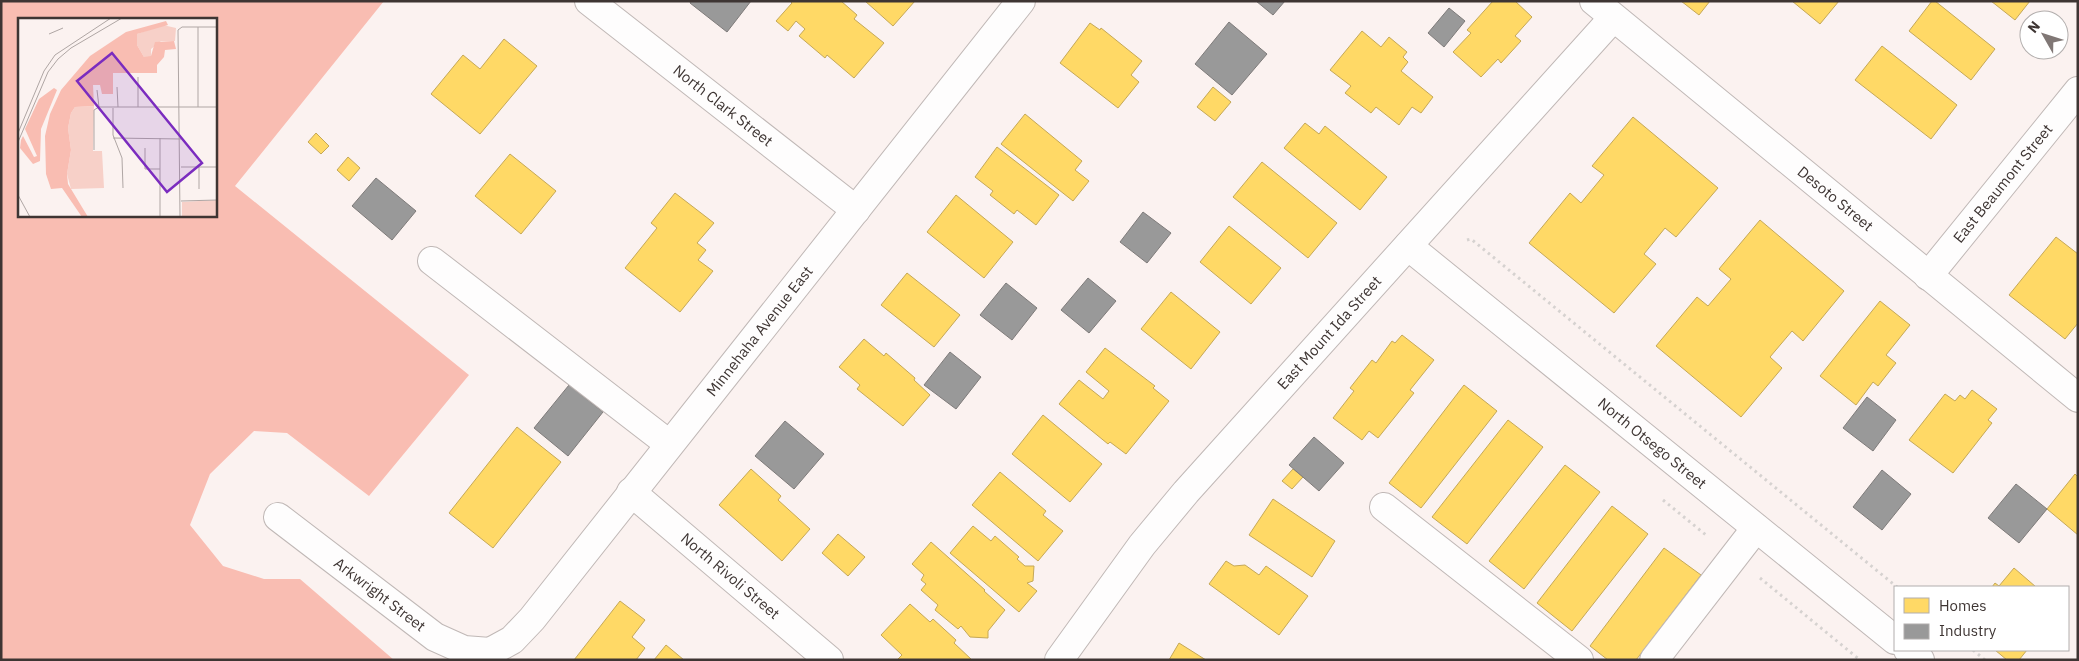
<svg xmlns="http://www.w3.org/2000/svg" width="2079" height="661" font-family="'IBM Plex Sans',sans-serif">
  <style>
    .forest { fill: #f9bdb2; fill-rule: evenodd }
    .homes { fill: #ffd966; stroke: #c5a857 }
    .industry { fill: #999; stroke: #7e7b7a }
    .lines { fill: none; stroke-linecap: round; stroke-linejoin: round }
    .minor-casing { stroke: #c0b8b6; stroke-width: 30 }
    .path { stroke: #d6d2d0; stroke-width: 3; stroke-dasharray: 2.5 4; stroke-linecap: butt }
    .minor { stroke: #fefdfd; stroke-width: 28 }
    .labels { text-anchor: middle; stroke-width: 5; stroke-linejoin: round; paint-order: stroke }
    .street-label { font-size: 15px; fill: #3e3533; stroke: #fff }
    .inset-road { fill: none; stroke: #afa6a4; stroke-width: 1 }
    .view { fill: #7b2cbf; fill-opacity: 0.15; stroke: #7b2cbf; stroke-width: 2.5 }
    .inset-edge { fill: none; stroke: #3e3533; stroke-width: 2.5 }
  </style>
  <rect width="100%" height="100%" fill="#fbf2f0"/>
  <path class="forest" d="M 1,1 L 384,1 L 235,186 L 469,375 L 369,496 L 287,433 L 254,431 L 210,474 L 190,525 L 223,566 L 264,579 L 300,579 L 394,660 L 1,660 ZM 19,19 L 215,19 L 215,215 L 19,215 Z"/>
  <g class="homes">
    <polygon points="790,1 841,1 857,15 854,19 884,43 854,78 827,55 825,58 799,36 805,29 796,21 788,31 776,21 792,3"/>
    <polygon points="865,1 915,1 893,26"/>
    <polygon points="1493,1 1515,1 1532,17 1515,36 1521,41 1501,63 1498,59 1481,77 1453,52 1471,33 1467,30"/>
    <polygon points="1681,1 1710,1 1699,15"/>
    <polygon points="1792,1 1839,1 1820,24"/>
    <polygon points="1932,1 1935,1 1995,49 1971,80 1909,31"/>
    <polygon points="1991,1 2030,1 2015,20"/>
    <polygon points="1090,23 1100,30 1101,28 1142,61 1131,75 1139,82 1118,108 1060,63"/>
    <polygon points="1362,31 1381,47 1389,37 1407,52 1403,57 1408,62 1401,71 1433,97 1421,113 1412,107 1399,125 1376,107 1371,113 1345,93 1351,86 1330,70"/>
    <polygon points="504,39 537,66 480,134 431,94 463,55 480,69"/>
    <polygon points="1882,46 1957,105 1931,139 1855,80"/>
    <polygon points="1213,87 1231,102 1215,121 1197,107"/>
    <polygon points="1025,114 1082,161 1075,170 1089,181 1073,201 1001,144"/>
    <polygon points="1633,117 1718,188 1676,237 1665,228 1644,254 1656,264 1614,313 1529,243 1570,193 1581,203 1604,175 1592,166"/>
    <polygon points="1305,123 1319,134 1325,126 1387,177 1360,210 1284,148"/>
    <polygon points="316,133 329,146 321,154 308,142"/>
    <polygon points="997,147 1059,195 1036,225 1017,210 1014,214 990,195 993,191 975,177"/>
    <polygon points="510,154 556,191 521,234 475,196"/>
    <polygon points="348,157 360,168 349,181 337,170"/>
    <polygon points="1262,162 1337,223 1308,258 1233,197"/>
    <polygon points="675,193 714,223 697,243 706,250 698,260 713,271 680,312 625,268 657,228 651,223"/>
    <polygon points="956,195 1013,242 984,278 927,232"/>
    <polygon points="1760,220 1844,291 1803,341 1792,331 1770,357 1782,368 1741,417 1656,346 1697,297 1708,306 1731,279 1719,269"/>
    <polygon points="1229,226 1281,268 1251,304 1200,262"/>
    <polygon points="2056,237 2078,254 2078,323 2065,339 2009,295"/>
    <polygon points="907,273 960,315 934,347 881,305"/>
    <polygon points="1171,292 1220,332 1191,369 1141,329"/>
    <polygon points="1880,301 1910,325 1886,355 1896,363 1878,386 1873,382 1856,405 1820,376"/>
    <polygon points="1402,335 1434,360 1410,390 1414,393 1378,438 1369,431 1362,440 1333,418 1354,391 1350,388 1372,360 1376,363 1392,341 1395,343"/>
    <polygon points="864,339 884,356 886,353 915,378 914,380 930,395 903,426 857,389 860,385 839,367"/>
    <polygon points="1105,348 1155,386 1153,388 1169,401 1126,454 1110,442 1108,444 1059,404 1079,380 1103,399 1109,391 1086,372"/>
    <polygon points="1464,385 1497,411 1421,508 1389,483"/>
    <polygon points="1972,390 1997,409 1988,420 1992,423 1953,473 1909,440 1945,394 1955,401 1960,395 1965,399"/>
    <polygon points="1043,415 1102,464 1070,502 1012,454"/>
    <polygon points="1508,420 1543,447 1467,544 1432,517"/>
    <polygon points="517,427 561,462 493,548 449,513"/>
    <polygon points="1565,465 1600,492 1524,589 1489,561"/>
    <polygon points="751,469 781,496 778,500 810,529 782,561 719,505"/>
    <polygon points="1293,469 1303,477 1292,489 1282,481"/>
    <polygon points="1000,472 1046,511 1043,515 1063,531 1038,561 972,505"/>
    <polygon points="2075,474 2078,477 2078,535 2047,509"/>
    <polygon points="1273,499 1335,541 1312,577 1249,535"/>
    <polygon points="1612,506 1648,534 1572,631 1537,603"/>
    <polygon points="973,526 991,541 995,536 1019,557 1017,559 1025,566 1034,566 1033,581 1027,583 1037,591 1019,612 950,553"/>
    <polygon points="838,534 865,557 848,576 822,553"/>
    <polygon points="931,542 985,590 984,591 1005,610 988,631 988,638 970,637 961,626 958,629 935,610 938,605 921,590 926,584 921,580 924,575 912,564"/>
    <polygon points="1664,548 1701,575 1636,660 1608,660 1590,646"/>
    <polygon points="1226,561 1234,566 1245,565 1259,575 1266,566 1308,596 1279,635 1209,584"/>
    <polygon points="2014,568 2036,587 1992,587 1995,583 1999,586"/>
    <polygon points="620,601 645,620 632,637 645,648 636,660 574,660"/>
    <polygon points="910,604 930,622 933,619 956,640 954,643 972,660 900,660 898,659 902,655 881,635"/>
    <polygon points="1179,643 1206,660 1169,660"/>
    <polygon points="666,645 684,660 654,660"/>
    <polygon points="1995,650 2027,650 2019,660 2007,660"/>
  </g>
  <g class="industry">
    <polygon points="691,1 751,1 727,32 690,3"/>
    <polygon points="1256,1 1285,1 1273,15"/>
    <polygon points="1449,8 1465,21 1444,47 1428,33"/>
    <polygon points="1229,22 1267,54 1232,95 1195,64"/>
    <polygon points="376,178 416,211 392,240 352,206"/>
    <polygon points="1143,212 1171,233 1147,263 1120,242"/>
    <polygon points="1088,278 1116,301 1089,333 1061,310"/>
    <polygon points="1006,283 1037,308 1012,340 980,315"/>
    <polygon points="950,352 981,377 956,409 924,385"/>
    <polygon points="569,385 603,412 568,456 534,428"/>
    <polygon points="1867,397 1896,420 1873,451 1843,428"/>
    <polygon points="785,421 824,454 794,489 755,456"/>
    <polygon points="1314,437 1344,463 1319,491 1289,465"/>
    <polygon points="1882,470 1911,494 1882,530 1853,507"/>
    <polygon points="2016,484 2047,509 2019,543 1988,518"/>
  </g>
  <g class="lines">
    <defs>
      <g id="minor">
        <path id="s1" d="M 589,1 L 856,210"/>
        <path id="s2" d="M 1594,1 L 2078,398"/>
        <path id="s3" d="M 1408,246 L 1895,640"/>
        <polyline points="432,261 669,444"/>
        <path id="s4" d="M 1928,276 L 2078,91"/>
        <path id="s5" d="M 631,492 L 829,660"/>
        <polyline points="1384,507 1579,660"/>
        <path id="s6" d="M 278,517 L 435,637 L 464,650 L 490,652"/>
        <polyline points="1908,650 1920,660"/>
        <path id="s7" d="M 490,652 L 512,640 L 532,619 L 1021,1"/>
        <path id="s8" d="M 1059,660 L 1142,545 L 1186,492 L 1613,18"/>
        <polyline points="1654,660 1756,528"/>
      </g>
    </defs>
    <use href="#minor" class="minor-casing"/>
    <g class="path">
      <polyline points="1467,240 1471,239 1897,587"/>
      <polyline points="1663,500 1706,535"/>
      <polyline points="1760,578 1860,660"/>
      <polyline points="1973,650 1985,660"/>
    </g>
    <use href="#minor" class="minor"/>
  </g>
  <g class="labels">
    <g class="street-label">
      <text dy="5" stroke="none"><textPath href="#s1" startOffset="170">North Clark Street</textPath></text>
      <text dy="5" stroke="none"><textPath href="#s4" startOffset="119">East Beaumont Street</textPath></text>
      <text dy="5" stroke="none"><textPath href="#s2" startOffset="312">Desoto Street</textPath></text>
      <text dy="5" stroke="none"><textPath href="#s7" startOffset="421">Minnehaha Avenue East</textPath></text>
      <text dy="5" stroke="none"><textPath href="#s8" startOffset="425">East Mount Ida Street</textPath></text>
      <text dy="5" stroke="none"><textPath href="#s3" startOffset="314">North Otsego Street</textPath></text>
      <text dy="5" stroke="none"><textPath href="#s5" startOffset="130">North Rivoli Street</textPath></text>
      <text dy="5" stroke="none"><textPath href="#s6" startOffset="128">Arkwright Street</textPath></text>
    </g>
  </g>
  <g transform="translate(18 18)">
    <rect width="199" height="199" fill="#fbf2f0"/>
    <path d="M 145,7 L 158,10 L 157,23 L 143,23 L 133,31 L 133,39 L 126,39 L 119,27 L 119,16 ZM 76,88 L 75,133 L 84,133 L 86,170 L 53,171 L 49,156 L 53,132 L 50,110 L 53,95 L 57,89 ZM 199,182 L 199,199 L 164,199 L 164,184 Z" fill="#f7d0c8"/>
    <path d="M 148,3 L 150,7 L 119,16 L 119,27 L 126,39 L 133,38 L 137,24 L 156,23 L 158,31 L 147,32 L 146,39 L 139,47 L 139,55 L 95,55 L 95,76 L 84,76 L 82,67 L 75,67 L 76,88 L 57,89 L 53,95 L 50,110 L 53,132 L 49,156 L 50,166 L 70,199 L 64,199 L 44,170 L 33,171 L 28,156 L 27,118 L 32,96 L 43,72 L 72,38 L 108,14 ZM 36,70 L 39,72 L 23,111 L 22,143 L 15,146 L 2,130 L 3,122 L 5,118 L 16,139 L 19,138 L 7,111 L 21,81 Z" fill="#f9bdb2"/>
    <path class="inset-road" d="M 31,16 L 45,10M 120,59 L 120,89M 99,69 L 100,89M 79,72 L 81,89M 81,89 L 199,89M 180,89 L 180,9M 95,90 L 95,117 L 104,140 L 105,170M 0,115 L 26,53 L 37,37 L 93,0M 95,120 L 163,121M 142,120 L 142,199M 0,124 L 30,54 L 40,41 L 53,30 L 104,0M 127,130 L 127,151 L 142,151M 76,132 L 76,92 L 81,89M 163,149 L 199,149M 181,149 L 181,171M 0,177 L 12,199M 163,183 L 199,182M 162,199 L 160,12 L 164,9 L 199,9"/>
    <path class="view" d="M 94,35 L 184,145 L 149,174 L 59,63 Z"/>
    <rect width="199" height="199" class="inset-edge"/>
  </g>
  <rect width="2079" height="661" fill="none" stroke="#3e3533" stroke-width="5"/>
  <rect x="1894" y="586" width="175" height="65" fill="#ffffff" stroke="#b2aead"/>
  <rect x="1904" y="598" width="25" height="15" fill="#ffd966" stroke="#b2aead"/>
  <text x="1939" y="611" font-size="15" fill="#3e3533">Homes</text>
  <rect x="1904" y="624" width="25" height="15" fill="#999999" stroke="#b2aead"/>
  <text x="1939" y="636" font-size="15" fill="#3e3533">Industry</text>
  <g transform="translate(2044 35) rotate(309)"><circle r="24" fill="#ffffff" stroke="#b2aead"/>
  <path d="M0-4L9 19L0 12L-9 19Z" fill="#807775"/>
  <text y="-8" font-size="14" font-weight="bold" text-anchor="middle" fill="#3e3533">N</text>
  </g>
</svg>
